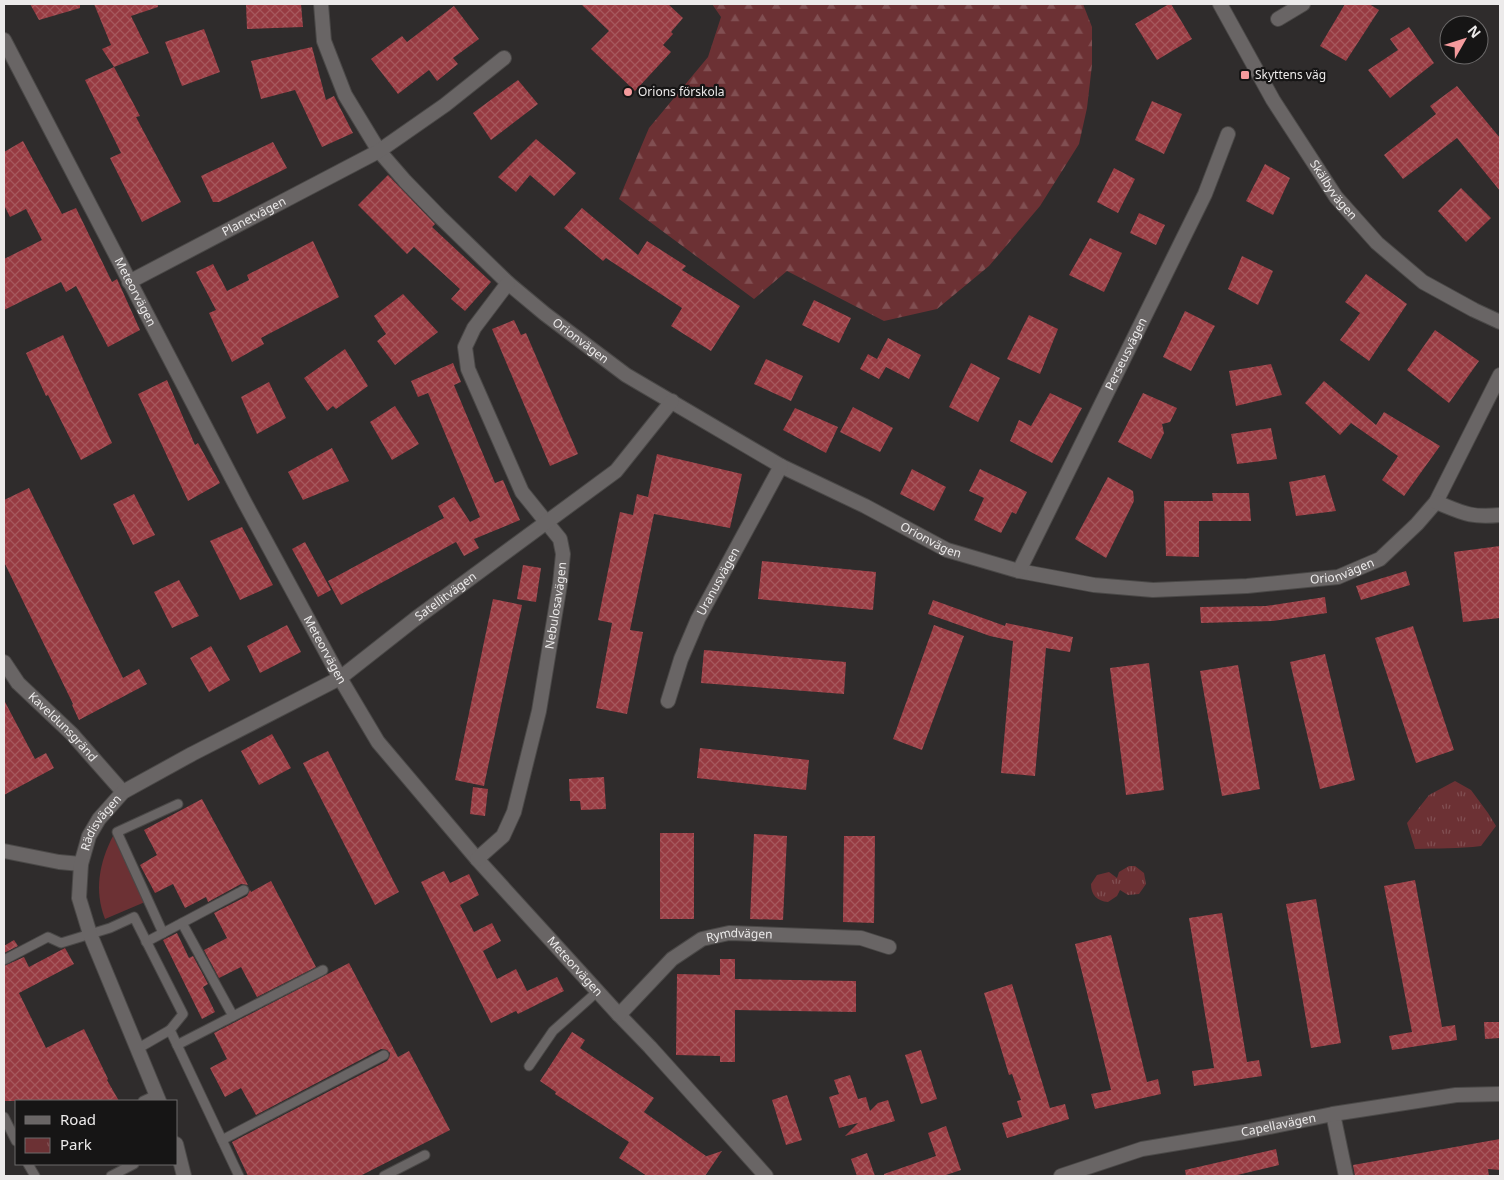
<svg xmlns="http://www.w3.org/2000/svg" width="1504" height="1180" font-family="'Noto Sans',sans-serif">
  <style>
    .grass { fill: #6c3134 }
    .forest { fill: url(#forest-firs) }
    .park { fill: url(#park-tufts) }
    .building { fill: url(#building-cross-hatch) }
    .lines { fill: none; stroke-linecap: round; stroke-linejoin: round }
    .service-casing { stroke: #4a4847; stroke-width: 11 }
    .minor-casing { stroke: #4a4847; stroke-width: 16 }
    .tertiary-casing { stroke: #4a4847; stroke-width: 16 }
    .service { stroke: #696565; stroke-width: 9 }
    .minor { stroke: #696565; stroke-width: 14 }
    .tertiary { stroke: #696565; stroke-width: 14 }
    .poi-dot { fill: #f59b9d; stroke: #161515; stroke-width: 2 }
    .labels { text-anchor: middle; stroke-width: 4.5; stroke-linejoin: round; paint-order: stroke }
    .poi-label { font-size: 12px; fill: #eceaea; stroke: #161515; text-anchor: start }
    .street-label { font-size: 12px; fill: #eceaea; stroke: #161515 }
  </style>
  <defs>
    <pattern id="forest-firs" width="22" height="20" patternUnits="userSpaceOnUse" patternTransform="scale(1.25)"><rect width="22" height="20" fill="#6c3134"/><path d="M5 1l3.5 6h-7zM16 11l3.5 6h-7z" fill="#814f52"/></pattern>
    <pattern id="park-tufts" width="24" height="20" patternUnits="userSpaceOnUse" patternTransform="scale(1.25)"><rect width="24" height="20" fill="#6c3134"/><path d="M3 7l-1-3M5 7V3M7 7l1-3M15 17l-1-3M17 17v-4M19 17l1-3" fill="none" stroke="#814f52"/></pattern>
    <pattern id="building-cross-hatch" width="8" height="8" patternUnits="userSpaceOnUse" patternTransform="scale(1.25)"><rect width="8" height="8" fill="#973b42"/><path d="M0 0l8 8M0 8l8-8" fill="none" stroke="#a6585d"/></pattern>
  </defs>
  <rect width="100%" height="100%" fill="#2f2c2c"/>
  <path class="grass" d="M 113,836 L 145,902 L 105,919 C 94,891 99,863 113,836 Z"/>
  <polygon class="forest" points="712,4 1083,4 1092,27 1092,65 1087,108 1079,144 1040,206 989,266 937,309 884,321 787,271 754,299 619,199 649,128 708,57 721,17"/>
  <g class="park">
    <path d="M 1455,781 L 1471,790 L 1488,813 L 1496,826 L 1481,846 C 1459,849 1437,848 1415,849 L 1407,823 L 1429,795 Z"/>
    <path d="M 1129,866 L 1135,866 L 1144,873 L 1146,884 L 1139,894 L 1128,895 L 1120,890 L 1117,896 L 1108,902 C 1097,901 1091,895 1091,884 L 1097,875 L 1109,872 L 1117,878 L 1119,872 Z"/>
  </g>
  <g class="building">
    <polygon points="30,4 80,4 80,8 39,20"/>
    <polygon points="94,4 158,4 158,7 131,16 149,53 114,67 102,49 111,45"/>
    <polygon points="246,4 301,4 303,27 247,29"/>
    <polygon points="581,4 668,4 683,18 671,32 673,34 663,45 671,52 635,91 591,49 609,31"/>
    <polygon points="1169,4 1171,4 1192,39 1157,60 1135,24"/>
    <polygon points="1345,4 1369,4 1379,10 1346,61 1320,46"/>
    <polygon points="454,6 479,39 453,58 458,64 437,81 429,70 398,94 371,59 402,36 407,42"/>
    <polygon points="1409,27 1434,63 1390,98 1368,70 1398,50 1390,39"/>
    <polygon points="204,29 220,72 182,86 165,42"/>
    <polygon points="312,47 326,100 334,96 353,133 322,147 295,90 261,99 251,61"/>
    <polygon points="114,67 140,116 136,117 181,202 142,222 110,158 121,153 85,80"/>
    <polygon points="518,80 538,104 491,140 473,113"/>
    <polygon points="1457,86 1500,138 1500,191 1457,138 1403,179 1384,155 1436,114 1430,106"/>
    <polygon points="1152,101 1182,114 1164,154 1135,140"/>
    <polygon points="536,139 576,173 554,196 530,175 516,192 498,177"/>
    <polygon points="23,141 62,214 76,208 112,282 117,279 140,330 108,347 76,286 66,292 61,282 4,310 4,259 42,240 26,209 10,217 4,205 4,152"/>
    <polygon points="273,142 287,168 219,202 213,202 201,176"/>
    <polygon points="1265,164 1290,178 1273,215 1246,201"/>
    <polygon points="1114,168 1135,179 1118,213 1097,202"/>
    <polygon points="388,175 435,224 432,227 491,282 465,311 451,299 460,289 414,247 407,254 358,205"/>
    <polygon points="1461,188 1491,218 1466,242 1438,211"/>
    <polygon points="582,208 638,255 647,241 686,266 682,270 740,306 711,351 671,326 682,308 606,258 603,261 564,228"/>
    <polygon points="1139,213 1165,225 1156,245 1130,233"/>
    <polygon points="1090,238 1122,253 1104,292 1069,275"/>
    <polygon points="313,241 339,297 261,338 264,344 232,362 209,313 216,310 196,272 213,264 227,291 249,280 247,275"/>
    <polygon points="1242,256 1273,271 1258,305 1228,289"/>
    <polygon points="1366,274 1407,304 1369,361 1340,340 1360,313 1345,302"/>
    <polygon points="403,294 438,332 395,365 377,341 386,334 374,316"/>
    <polygon points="814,300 851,318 839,343 802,325"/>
    <polygon points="1185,311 1215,326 1191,371 1163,357"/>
    <polygon points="1029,315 1058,329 1040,374 1007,359"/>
    <polygon points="514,320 521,335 526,333 578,454 550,466 492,329"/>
    <polygon points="1435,330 1479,361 1449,403 1407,370"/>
    <polygon points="63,335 112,443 81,460 48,395 46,396 26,353"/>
    <polygon points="888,338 921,355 909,379 886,367 879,379 860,369 868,354 877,359"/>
    <polygon points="345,349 368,386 336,409 333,406 327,411 304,378"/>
    <polygon points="766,359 803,376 791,401 754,384"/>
    <polygon points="453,363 461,382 454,385 495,483 503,480 520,520 474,539 479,548 464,556 456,542 341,605 328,581 444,518 438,506 454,497 470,522 480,517 428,393 418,397 411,381"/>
    <polygon points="971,363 1000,378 978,422 949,407"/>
    <polygon points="1271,364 1282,395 1236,406 1229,371"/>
    <polygon points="167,380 195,445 198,443 220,483 188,501 138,394"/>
    <polygon points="1324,381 1376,425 1384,412 1440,446 1404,496 1382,480 1398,456 1351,423 1340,435 1305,403"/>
    <polygon points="269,382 286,418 257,434 241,397"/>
    <polygon points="1050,393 1082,408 1052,463 1010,441 1019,420 1031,426"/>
    <polygon points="1143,393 1177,408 1170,422 1162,424 1164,433 1151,459 1118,442"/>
    <polygon points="395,406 419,444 392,460 370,422"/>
    <polygon points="853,407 893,428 880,452 840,432"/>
    <polygon points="795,408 838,427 826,453 783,430"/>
    <polygon points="1271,428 1277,459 1237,464 1231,434"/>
    <polygon points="332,448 349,481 303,500 288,472"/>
    <polygon points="657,454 742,474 730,528 654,514 630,630 643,632 627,714 596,708 612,623 598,620 620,512 633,515 637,494 648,497"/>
    <polygon points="912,469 946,487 934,511 900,494"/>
    <polygon points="980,469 1027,492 1016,514 1012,512 1001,533 974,520 984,498 969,491"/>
    <polygon points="1325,475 1336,511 1296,516 1289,482"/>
    <polygon points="1108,477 1133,491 1134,501 1106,558 1075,539"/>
    <polygon points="29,488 123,678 139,669 147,684 79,720 72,705 73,704 4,562 4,500"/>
    <polygon points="1212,493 1249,493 1251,521 1199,521 1199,557 1166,556 1164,501 1213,501"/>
    <polygon points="134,494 155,535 133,545 113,504"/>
    <polygon points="242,527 273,585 240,600 210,541"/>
    <polygon points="305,542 331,590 318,597 292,549"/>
    <polygon points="1500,546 1500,618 1463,622 1454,552"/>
    <polygon points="762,561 876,572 873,610 758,599"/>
    <polygon points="523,565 541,568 536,602 517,599"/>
    <polygon points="1406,571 1410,585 1361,600 1356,586"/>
    <polygon points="179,580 199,616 172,628 154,592"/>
    <polygon points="1325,597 1327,613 1273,621 1201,623 1200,607 1266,606"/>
    <polygon points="493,599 522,605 484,786 455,780"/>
    <polygon points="933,600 1005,626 1006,623 1073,637 1070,652 1046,648 1035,776 1001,773 1013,641 990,636 928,614"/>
    <polygon points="287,625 301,652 260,673 247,646"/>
    <polygon points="934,625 964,636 922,750 893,739"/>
    <polygon points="1413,626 1454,750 1416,763 1375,638"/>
    <polygon points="211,646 230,680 209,692 190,658"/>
    <polygon points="704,650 846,662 844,694 701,683"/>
    <polygon points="1325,654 1355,780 1320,789 1290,662"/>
    <polygon points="1149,663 1164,790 1126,795 1110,668"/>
    <polygon points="1238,665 1260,789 1222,796 1200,671"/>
    <polygon points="4,700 35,759 46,753 54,768 4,795"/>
    <polygon points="272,734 291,768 259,785 241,751"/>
    <polygon points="700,748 809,760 806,790 697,778"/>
    <polygon points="328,751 399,892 375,905 303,763"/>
    <polygon points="604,777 606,809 581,810 580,801 570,801 569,779"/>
    <polygon points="473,787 488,789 485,816 470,814"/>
    <polygon points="202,799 248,885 241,884 208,902 206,897 185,908 173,884 155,893 140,865 157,855 144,830"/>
    <rect x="660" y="833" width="34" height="86"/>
    <polygon points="754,834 787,836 783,920 750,919"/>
    <polygon points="844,836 875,836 874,923 843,922"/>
    <polygon points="444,871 450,883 469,874 479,895 460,905 474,932 492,923 501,941 483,951 497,979 516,969 527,991 557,977 564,991 518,1014 516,1011 491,1023 421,882"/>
    <polygon points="1415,880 1442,1027 1455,1025 1457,1040 1392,1050 1389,1036 1412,1032 1384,886"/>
    <polygon points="271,881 316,967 257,997 241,967 219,978 204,950 227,938 214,913 247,896 250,890 251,892"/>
    <polygon points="1316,899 1341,1043 1311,1048 1286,904"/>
    <polygon points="1222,913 1247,1062 1259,1060 1262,1076 1194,1086 1192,1071 1214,1068 1189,918"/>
    <polygon points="177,933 189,958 193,956 208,984 203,987 215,1012 202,1019 163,940"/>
    <polygon points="1111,935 1147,1082 1158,1079 1161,1094 1095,1109 1091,1094 1111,1090 1075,944"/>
    <polygon points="14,940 18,946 4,953 4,946"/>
    <polygon points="65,948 74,964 19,993 46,1048 84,1029 108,1079 107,1080 119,1101 4,1101 4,966 24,957 29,967"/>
    <polygon points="720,959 735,959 735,979 856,981 856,1012 735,1010 735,1062 720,1062 720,1056 676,1055 677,974 720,975"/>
    <polygon points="349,963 398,1057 409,1051 450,1130 360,1176 248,1176 232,1142 387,1061 389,1058 390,1053 387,1050 381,1049 256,1115 241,1088 225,1097 210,1068 227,1059 214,1033"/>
    <polygon points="1012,984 1050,1108 1065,1104 1069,1119 1007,1138 1002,1123 1022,1117 1017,1101 1021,1100 1012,1074 1009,1075 984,993"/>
    <polygon points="1484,1022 1500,1022 1500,1038 1485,1039"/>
    <polygon points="572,1032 585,1040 580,1048 654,1098 644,1112 706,1156 704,1157 722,1151 705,1176 647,1176 619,1158 629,1142 555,1094 556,1092 540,1081"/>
    <polygon points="921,1050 937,1099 921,1104 905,1055"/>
    <polygon points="850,1075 858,1099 866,1097 870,1111 878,1103 888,1100 895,1121 845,1136 858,1123 839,1128 829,1097 839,1094 834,1080"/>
    <polygon points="787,1095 802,1140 786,1145 772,1100"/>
    <polygon points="946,1126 961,1170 943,1176 884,1176 884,1174 936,1156 928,1133"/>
    <polygon points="1500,1139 1500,1170 1488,1169 1489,1176 1355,1176 1353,1165"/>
    <polygon points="1276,1149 1279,1165 1233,1176 1186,1176 1185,1170"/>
    <polygon points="867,1153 875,1176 857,1176 851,1159"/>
  </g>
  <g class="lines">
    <defs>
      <g id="service">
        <polyline points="182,923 233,1016"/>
        <polyline points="163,933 117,832 178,804"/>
        <polyline points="146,942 244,890"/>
        <polyline points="4,960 48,937 61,943 110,928 134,917 183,1014 170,1030 239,1176"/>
        <polyline points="177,1045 323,970"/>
        <polyline points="137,1049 170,1030"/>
        <polyline points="529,1066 553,1031 598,991"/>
        <polyline points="143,1101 156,1095"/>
        <polyline points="4,1117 16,1141"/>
        <polyline points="222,1140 384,1055"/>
        <polyline points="28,1164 35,1176"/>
        <polyline points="111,1176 134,1164"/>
        <polyline points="384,1176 425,1155"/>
      </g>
      <g id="minor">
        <path id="s1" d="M 321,4 L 324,41 L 345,95 L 379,151 L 405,181 L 439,216 L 508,283 L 545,314 L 626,375 L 781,466 L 865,506 L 947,550 L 1019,571 L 1094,585 L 1153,590 L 1247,586 L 1338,577 L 1380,559 L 1417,524 L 1436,502 L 1500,375"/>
        <polyline points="1278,19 1303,4"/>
        <path id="s2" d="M 4,40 L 245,503 L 340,678 L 378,742 L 477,859 L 619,1015 L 650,1047 L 766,1176"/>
        <path id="s3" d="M 129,282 L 379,151 L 445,105 L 504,58"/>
        <path d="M 1436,502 C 1463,513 1470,518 1500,515"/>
        <path id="s4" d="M 1019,571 L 1205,194 L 1228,134"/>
        <path id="s5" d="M 4,662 L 18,683 L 72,734 L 123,792"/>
        <path id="s6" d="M 668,701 L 681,659 L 698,619 L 781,466"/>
        <polyline points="4,851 59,862 81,864"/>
        <path id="s7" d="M 477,859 L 503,836 L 514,812 L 539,711 L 560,584 L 563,554 L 560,539 L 522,492 L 468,369 L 465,347 L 474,328 L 508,283"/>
        <path id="s8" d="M 619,1015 L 672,959 L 702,939 L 729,933 L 861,938 L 889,947"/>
        <path id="s9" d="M 159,1101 L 90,934 L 79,898 L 81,864 L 89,836 L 99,819 L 123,792 L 192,754 L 340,678 L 415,619 L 616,471 L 672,401"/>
        <polyline points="1333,1114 1346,1176"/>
        <polyline points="176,1144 184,1176"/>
        <path id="s10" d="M 1061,1176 L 1142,1149 L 1244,1132 L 1333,1114 L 1456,1095 L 1500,1094"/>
      </g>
      <g id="tertiary">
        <path id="s11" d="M 1220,4 L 1273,100 L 1336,197 L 1377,243 L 1423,282 L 1474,310 L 1500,322"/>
      </g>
    </defs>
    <use href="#service" class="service-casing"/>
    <use href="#minor" class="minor-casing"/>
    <use href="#tertiary" class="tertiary-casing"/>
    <use href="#service" class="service"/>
    <use href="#minor" class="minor"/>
    <use href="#tertiary" class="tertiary"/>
  </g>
  <g class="poi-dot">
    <rect x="1240" y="70" width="10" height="10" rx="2.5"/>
    <circle cx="628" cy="92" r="5"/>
  </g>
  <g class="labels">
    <g class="poi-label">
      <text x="1255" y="79">Skyttens väg</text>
      <text x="638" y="96">Orions förskola</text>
    </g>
    <g class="street-label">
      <text dy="4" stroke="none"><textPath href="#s11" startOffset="218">Skälbyvägen</textPath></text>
      <text dy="4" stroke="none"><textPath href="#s3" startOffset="141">Planetvägen</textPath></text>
      <text dy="4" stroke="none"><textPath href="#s2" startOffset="284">Meteorvägen</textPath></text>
      <text dy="4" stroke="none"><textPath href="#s1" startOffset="438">Orionvägen</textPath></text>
      <text dy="4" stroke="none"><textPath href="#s4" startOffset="242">Perseusvägen</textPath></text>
      <text dy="4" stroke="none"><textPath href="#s1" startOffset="842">Orionvägen</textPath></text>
      <text dy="4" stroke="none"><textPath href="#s1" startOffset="1262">Orionvägen</textPath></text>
      <text dy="4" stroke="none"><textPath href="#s6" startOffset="130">Uranusvägen</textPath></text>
      <text dy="4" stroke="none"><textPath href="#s9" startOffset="716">Satellitvägen</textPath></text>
      <text dy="4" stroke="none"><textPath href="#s7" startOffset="272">Nebulosavägen</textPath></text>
      <text dy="4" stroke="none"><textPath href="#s2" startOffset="689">Meteorvägen</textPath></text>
      <text dy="4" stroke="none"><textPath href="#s5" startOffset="88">Kaveldunsgränd</textPath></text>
      <text dy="4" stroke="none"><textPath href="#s9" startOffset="299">Rädisvägen</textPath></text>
      <text dy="4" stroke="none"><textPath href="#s8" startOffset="151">Rymdvägen</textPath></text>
      <text dy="4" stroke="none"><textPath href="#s2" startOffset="1094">Meteorvägen</textPath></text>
      <text dy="4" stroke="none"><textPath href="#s10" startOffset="224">Capellavägen</textPath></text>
    </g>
  </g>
  <rect width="1504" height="1180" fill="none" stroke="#eceaea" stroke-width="10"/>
  <rect x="15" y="1100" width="162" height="65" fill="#161515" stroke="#6c6a6a"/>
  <rect x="25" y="1116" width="25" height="8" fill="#696565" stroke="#6c6a6a"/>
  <text x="60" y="1125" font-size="15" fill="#eceaea">Road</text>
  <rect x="25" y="1138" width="25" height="15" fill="url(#park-tufts)" stroke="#6c6a6a"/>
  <text x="60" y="1150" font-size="15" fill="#eceaea">Park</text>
  <g transform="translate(1464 40) rotate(51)"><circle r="24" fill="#161515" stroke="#6c6a6a"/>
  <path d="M0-4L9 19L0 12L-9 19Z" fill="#f59b9d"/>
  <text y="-8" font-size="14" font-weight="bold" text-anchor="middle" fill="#eceaea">N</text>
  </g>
</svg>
